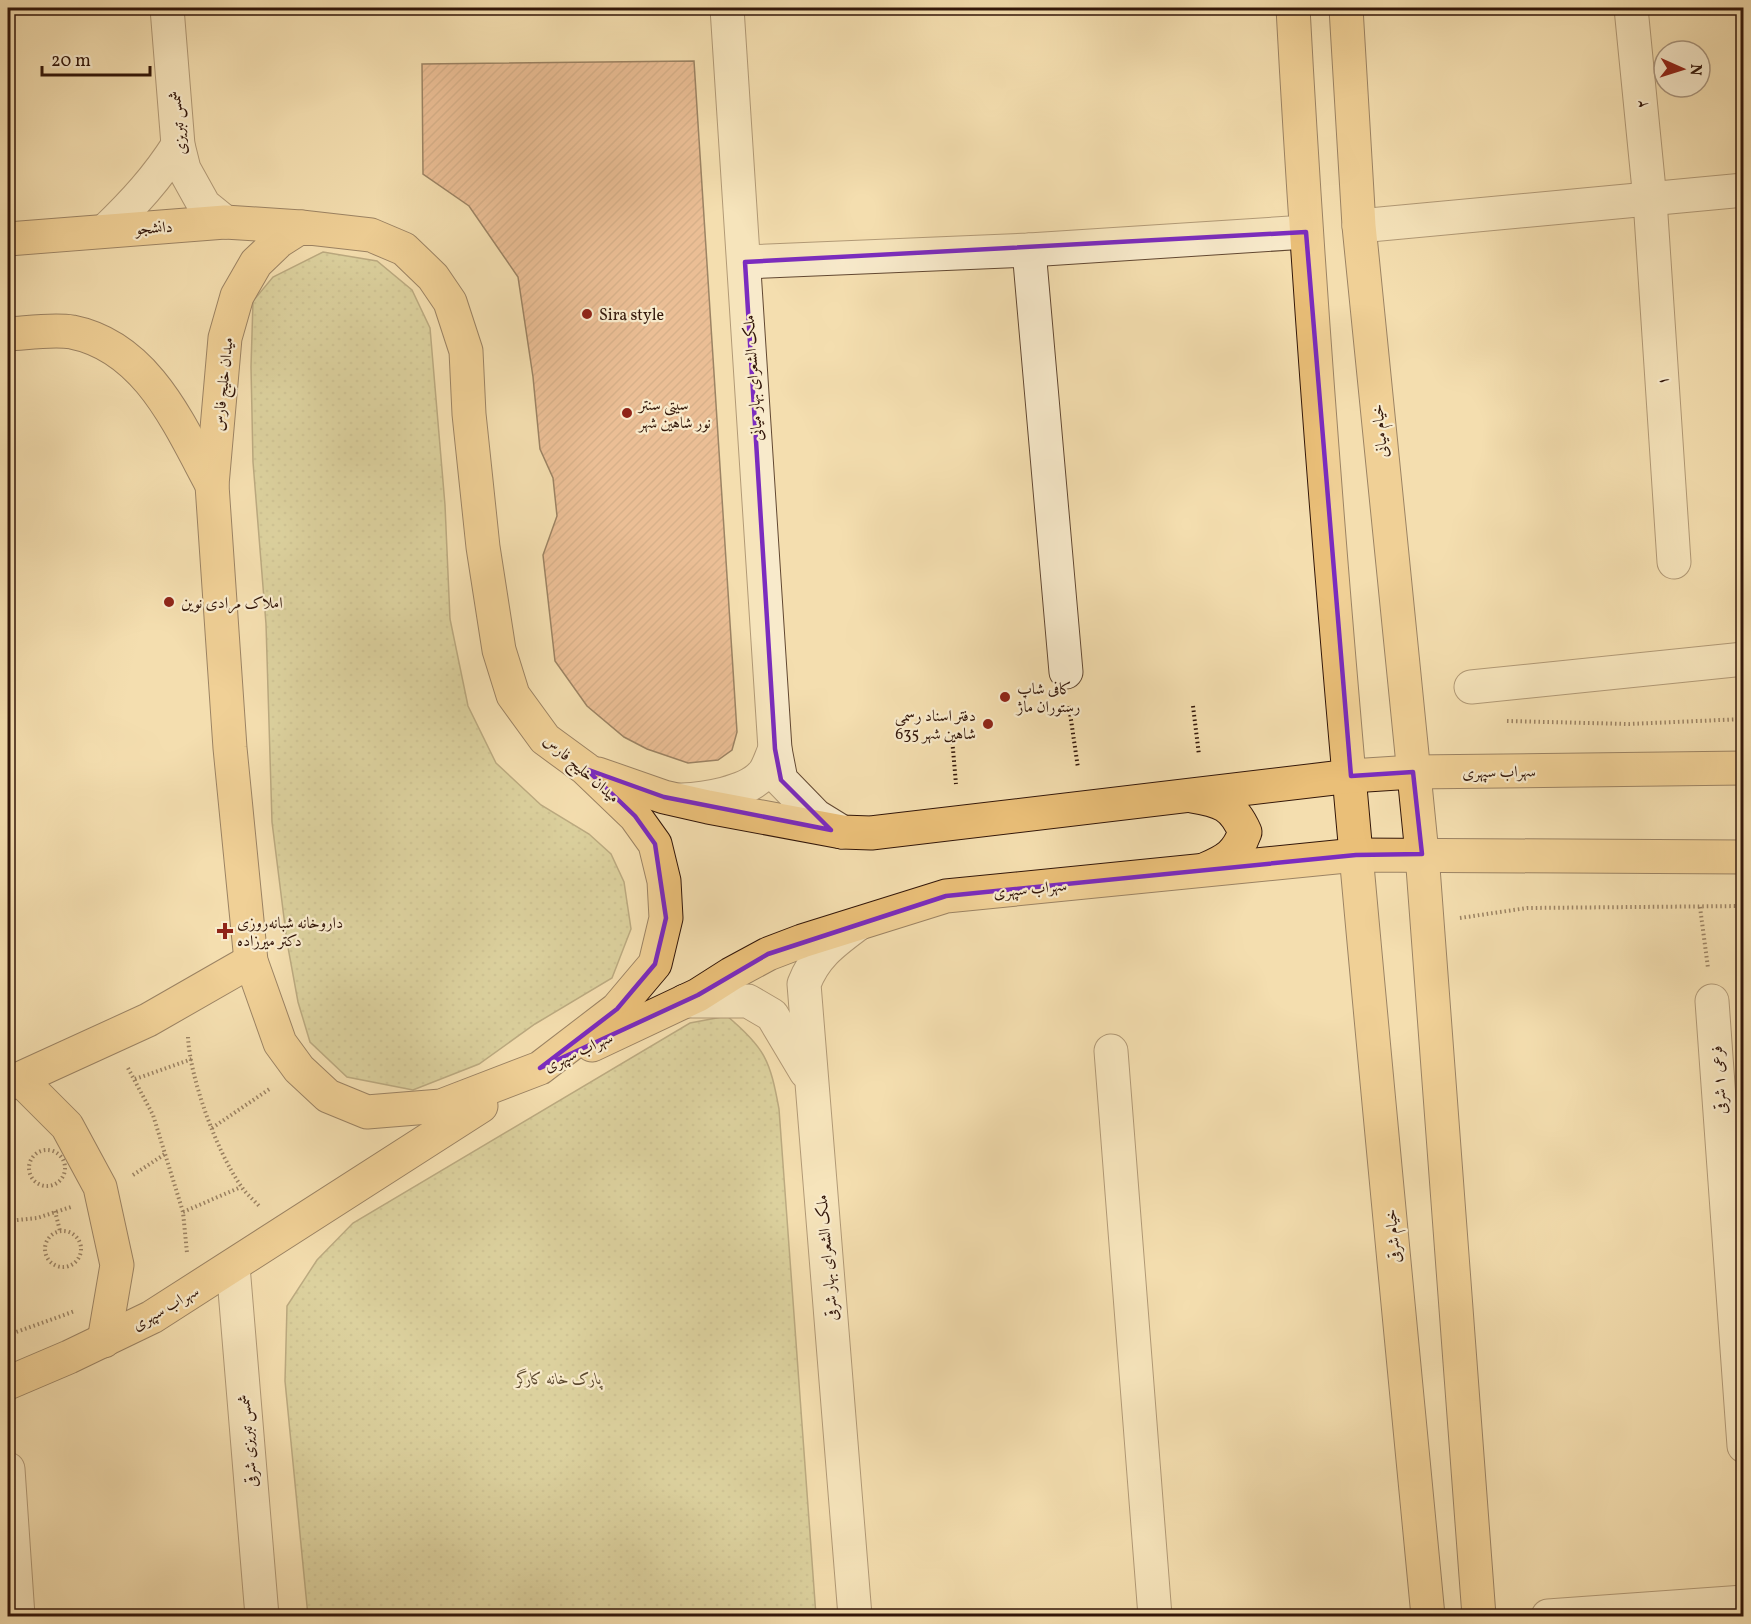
<svg xmlns="http://www.w3.org/2000/svg" width="1751" height="1624" font-family="Vollkorn,Amiri,serif">
  <style>
    .grass { fill: url(#grass-dots); stroke: #786c49; stroke-width: 1.5 }
    .building { fill: url(#building-hatch); stroke: #321609; stroke-width: 1.5 }
    .lines { fill: none; stroke-linecap: round; stroke-linejoin: round }
    .minor-casing { stroke: #624832; stroke-width: 35 }
    .major-casing { stroke: #321609; stroke-width: 35 }
    .path { stroke: #321609; stroke-width: 4; stroke-dasharray: 1.5 3; stroke-linecap: butt }
    .minor { stroke: #f8eacb; stroke-width: 33 }
    .major { stroke: #eabf78; stroke-width: 33 }
    .marked { fill: none; stroke: #7b2cbf; stroke-width: 4.5; stroke-linejoin: round }
    .poi-dot { fill: #8f2418; stroke: #f8eacb; stroke-width: 2 }
    .labels { text-anchor: middle; stroke-width: 4.5; stroke-linejoin: round; paint-order: stroke }
    .street-label { font-size: 16px; fill: #321609; stroke: #f8eacb }
    .poi-label { font-size: 16px; fill: #321609; stroke: #f8eacb; text-anchor: start }
    .park-label { font-size: 16px; font-style: italic; fill: #5c492f; stroke: #f8eacb }
  </style>
  <defs>
    <pattern id="grass-dots" width="8" height="8" patternUnits="userSpaceOnUse" patternTransform="scale(1.5)"><rect width="8" height="8" fill="#bec189"/><path d="M2 2h.1M6 6h.1" fill="none" stroke="#a4a575" stroke-width="1.8" stroke-linecap="round"/></pattern>
    <pattern id="building-hatch" width="6" height="6" patternUnits="userSpaceOnUse" patternTransform="scale(1.5)"><rect width="6" height="6" fill="#df9775"/><path d="M-1 1l2-2M0 6l6-6M5 7l2-2" fill="none" stroke="#b57a5e"/></pattern>
  </defs>
  <rect width="100%" height="100%" fill="#f4deaf"/>
  <filter id="stains"><feTurbulence type="fractalNoise" baseFrequency=".00333" numOctaves="4"/><feColorMatrix values="0 0 0 0 .2 0 0 0 0 .09 0 0 0 0 .02 0 0 0 .5 -.17"/></filter>
  <radialGradient id="worn" r=".72"><stop offset=".6" stop-color="#630" stop-opacity="0"/><stop offset="1" stop-color="#630" stop-opacity=".3"/></radialGradient>
  <g class="grass">
    <polygon points="323,252 377,261 412,290 430,328 445,505 450,619 468,706 496,763 541,805 589,834 611,854 624,882 631,929 612,978 535,1024 479,1064 413,1090 347,1077 310,1042 298,1002 287,942 272,822 266,624 253,462 251,367 253,301 273,277"/>
    <path d="M 727,1016 C 765,1048 770,1060 779,1109 L 816,1616 L 308,1616 L 285,1381 L 287,1306 L 317,1260 L 353,1223 L 690,1023 Z"/>
  </g>
  <polygon class="building" points="694,61 737,732 732,750 718,760 688,763 647,749 624,737 587,706 555,661 543,555 557,516 553,478 540,449 533,377 518,277 469,206 423,174 422,64"/>
  <g class="lines">
    <defs>
      <g id="minor">
        <polyline points="167,8 178,145 184,169 204,205 225,222"/>
        <polyline points="727,8 775,749 781,780 816,816 842,832"/>
        <polyline points="1631,8 1650,200 1674,562"/>
        <polyline points="1359,226 1744,190"/>
        <path d="M 106,230 C 134,203 157,178 178,145"/>
        <polyline points="1029,250 1066,672"/>
        <polyline points="745,262 1029,250 1306,232"/>
        <polyline points="1471,687 1744,659"/>
        <path d="M 681,800 C 704,799 746,793 762,775 C 768,769 771,757 775,749"/>
        <polyline points="685,1001 748,1001 772,1015 806,1072"/>
        <polyline points="1712,1001 1744,1446"/>
        <polyline points="1111,1051 1155,1616"/>
        <polyline points="233,1266 262,1616"/>
        <polyline points="8,1469 18,1616"/>
        <path d="M 855,1616 L 804,984 C 815,955 834,942 858,924"/>
        <polyline points="1548,1616 1744,1602"/>
      </g>
      <g id="major">
        <path d="M 1293,8 C 1322,545 1377,1081 1428,1616"/>
        <polyline points="1346,8 1359,226 1422,854 1479,1616"/>
        <polygon points="301,227 371,235 404,249 433,277 450,302 466,351 469,414 483,547 499,650 513,695 545,739 586,769 635,816 655,844 664,881 666,918 655,964 617,1009 540,1068 441,1106 367,1112 328,1096 299,1069 280,1043 251,961 230,748 212,485 225,338 237,296 256,263 279,241"/>
        <polyline points="8,239 225,222 301,227"/>
        <path d="M 8,334 C 27,333 52,329 72,332 C 147,347 179,424 212,485"/>
        <polyline points="598,774 664,797 708,807 842,832 871,833 1351,776 1413,772 1744,768"/>
        <path d="M 1192,796 C 1222,801 1233,805 1245,832 C 1237,854 1227,860 1206,869"/>
        <polyline points="592,1045 698,995 731,974 768,954 802,941 946,896 1356,855 1744,857"/>
        <polyline points="20,1079 67,1126 100,1187 117,1265 104,1341"/>
        <polyline points="8,1084 148,1020 251,961"/>
        <polyline points="8,1383 69,1357 152,1317 481,1106"/>
      </g>
    </defs>
    <use href="#minor" class="minor-casing"/>
    <use href="#major" class="major-casing"/>
    <g class="path">
      <polyline points="1069,706 1078,768"/>
      <polyline points="1193,706 1199,755"/>
      <polyline points="1507,721 1629,724 1744,719"/>
      <polyline points="952,738 956,784"/>
      <polyline points="1700,907 1708,968"/>
      <polyline points="1460,918 1527,908 1744,906"/>
      <path d="M 188,1037 C 190,1079 217,1152 241,1186 C 246,1194 254,1200 260,1207"/>
      <polyline points="128,1068 153,1115 183,1212 187,1253"/>
      <polyline points="135,1079 192,1059"/>
      <polyline points="212,1128 271,1088"/>
      <circle cx="47" cy="1168" r="18"/>
      <polyline points="133,1175 165,1154"/>
      <polyline points="55,1211 60,1231"/>
      <polyline points="183,1212 241,1187"/>
      <polyline points="8,1221 37,1218 71,1207"/>
      <circle cx="63" cy="1249" r="18"/>
      <polyline points="8,1335 75,1311"/>
    </g>
    <use href="#minor" class="minor"/>
    <use href="#major" class="major"/>
  </g>
  <path d="M0 0H1751V1624H0ZM 1306,232 L 1351,776 L 1413,772 L 1422,854 L 1356,855 L 946,896 L 768,954 L 698,995 L 540,1068 L 617,1009 L 655,964 L 666,918 L 655,844 L 635,816 L 586,769 L 664,797 L 831,830 L 781,780 L 775,749 L 745,262 Z" fill="#f4deaf" fill-opacity=".55" fill-rule="evenodd"/>
  <path class="marked" d="M 1306,232 L 1351,776 L 1413,772 L 1422,854 L 1356,855 L 946,896 L 768,954 L 698,995 L 540,1068 L 617,1009 L 655,964 L 666,918 L 655,844 L 635,816 L 586,769 L 664,797 L 831,830 L 781,780 L 775,749 L 745,262 Z"/>
  <g class="poi-dot">
    <circle cx="587" cy="314" r="6"/>
    <circle cx="627" cy="413" r="6"/>
    <circle cx="169" cy="602" r="6"/>
    <circle cx="1005" cy="697" r="6"/>
    <circle cx="988" cy="724" r="6"/>
    <path d="M222 922h6v6h6v6h-6v6h-6v-6h-6v-6h6z"/>
  </g>
  <g class="labels">
    <g class="street-label">
      <text transform="translate(1641 104) rotate(-96)" y="6">۲</text>
      <text transform="translate(177 123) rotate(-96)" y="6">شمس تبریزی</text>
      <text transform="translate(154 227) rotate(-4)" y="6">دانشجو</text>
      <text transform="translate(752 378) rotate(-94)" y="6">ملک الشعرای بهار میانی</text>
      <text transform="translate(1662 381) rotate(-94)" y="6">۱</text>
      <text transform="translate(222 384) rotate(-84)" y="6">میدان خلیج فارس</text>
      <text transform="translate(1379 431) rotate(-96)" y="6">خیام میانی</text>
      <text transform="translate(582 768) rotate(41)" y="6">میدان خلیج فارس</text>
      <text transform="translate(1499 771) rotate(-1)" y="6">سهراب سپهری</text>
      <text transform="translate(1030 888) rotate(-6)" y="6">سهراب سپهری</text>
      <text transform="translate(578 1051) rotate(-25)" y="6">سهراب سپهری</text>
      <text transform="translate(1718 1080) rotate(-94)" y="6">فرعی ۱ شرقی</text>
      <text transform="translate(1392 1236) rotate(-95)" y="6">خیام شرقی</text>
      <text transform="translate(826 1258) rotate(-95)" y="6">ملک الشعرای بهار شرقی</text>
      <text transform="translate(165 1307) rotate(-30)" y="6">سهراب سپهری</text>
      <text transform="translate(247 1441) rotate(-95)" y="6">شمس تبریزی شرقی</text>
    </g>
    <g class="poi-label">
      <text x="599" y="320">Sira style</text>
      <text x="639" y="410">سیتی سنتر<tspan x="639" dy="18">نور شاهین شهر</tspan></text>
      <text x="181" y="608">املاک مرادی نوین</text>
      <text x="1017" y="694">کافی شاپ<tspan x="1017" dy="18">رستوران ماژ</tspan></text>
      <text x="976" y="721" text-anchor="end">دفتر اسناد رسمی<tspan x="976" dy="18">635 شاهین شهر</tspan></text>
      <text x="237" y="928">داروخانه شبانه‌روزی<tspan x="237" dy="18">دکتر میرزاده</tspan></text>
    </g>
    <g class="park-label">
      <text x="559" y="1384">پارک خانه کارگر</text>
    </g>
  </g>
  <rect width="1751" height="1624" fill="none" stroke="#f4deaf" stroke-width="30"/>
  <rect x="9" y="9" width="1733" height="1606" fill="none" stroke="#321609" stroke-width="3"/>
  <rect x="15" y="15" width="1721" height="1594" fill="none" stroke="#321609" stroke-width="1.5"/>
  <g transform="translate(1682 69) rotate(93)"><circle r="28" fill="#f8eacb" stroke="#a9957d" stroke-width="1.5"/>
  <path d="M0-4.5L10 22L0 15L-10 22Z" fill="#8f2418"/>
  <text y="-9" font-size="16" font-weight="bold" text-anchor="middle" fill="#321609">N</text>
  </g>
  <path d="M42 66v9h108v-9" fill="none" stroke="#321609" stroke-width="3"/>
  <text x="51" y="66" font-size="18" fill="#321609" stroke="#f8eacb" stroke-width="4.5" paint-order="stroke">20 m</text>
  <rect width="100%" height="100%" filter="url(#stains)"/>
  <rect width="100%" height="100%" fill="url(#worn)"/>
</svg>
